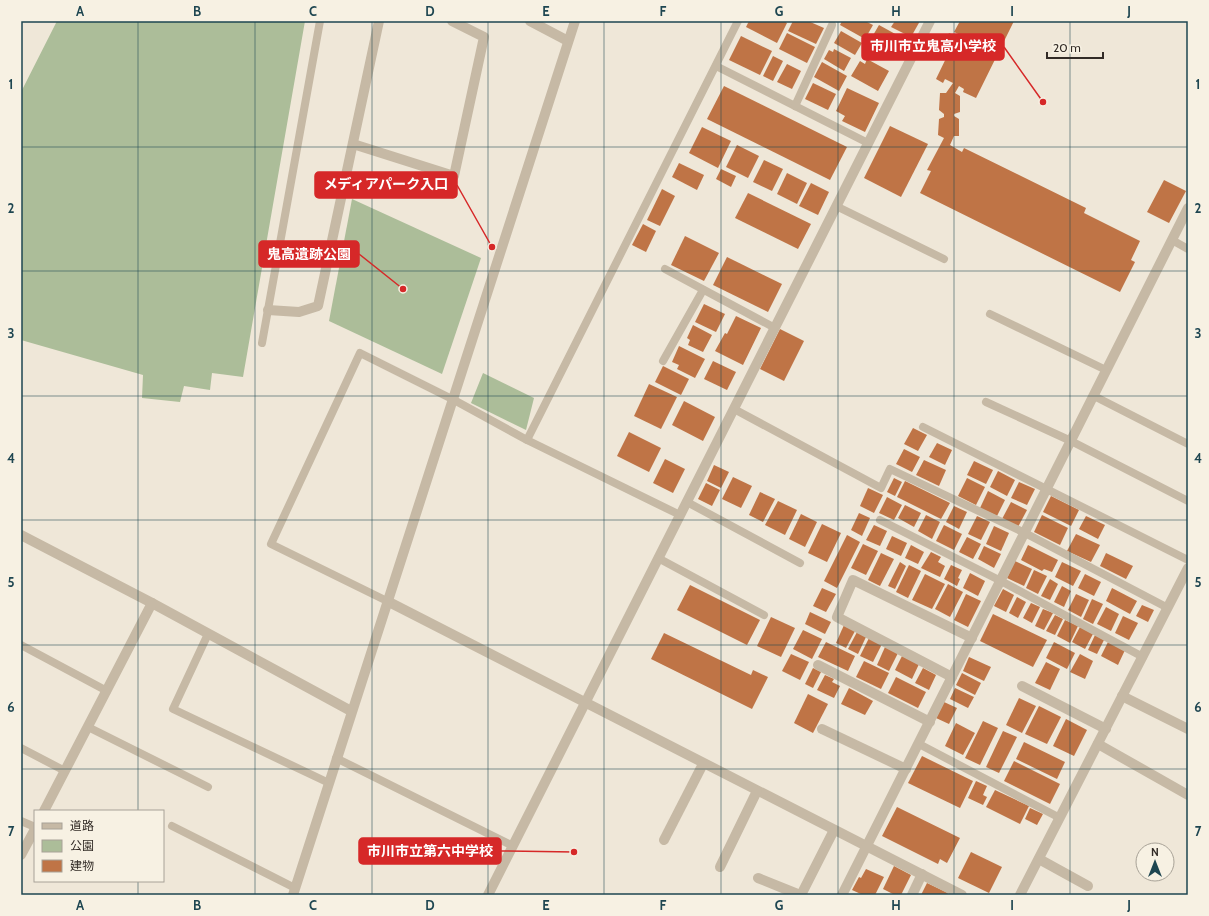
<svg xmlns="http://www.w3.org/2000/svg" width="1209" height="916" font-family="Cabin,'Noto Sans JP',sans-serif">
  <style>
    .green { fill: #acbd99 }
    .building { fill: #bf7446 }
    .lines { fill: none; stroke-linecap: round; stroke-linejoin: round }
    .service { stroke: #c6b9a5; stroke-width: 8 }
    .pedestrian { stroke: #c6b9a5; stroke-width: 10 }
    .minor { stroke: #c6b9a5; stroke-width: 10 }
    .tertiary { stroke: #c6b9a5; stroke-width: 10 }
    .grid { fill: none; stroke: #1e4651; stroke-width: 1; stroke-opacity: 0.55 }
    .leader { fill: none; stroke: #d62828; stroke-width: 1.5 }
    .callout-dot { fill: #d62828; stroke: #f7f1e3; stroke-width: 1.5 }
    .callout { fill: #d62828; stroke: #d62828; stroke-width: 1.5 }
    .callout-label { font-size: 14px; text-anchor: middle; font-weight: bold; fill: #fff }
    .neatline { fill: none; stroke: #1e4651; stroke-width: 1.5 }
    .grid-label { font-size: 13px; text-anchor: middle; font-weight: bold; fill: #1e4651 }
  </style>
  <rect width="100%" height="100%" fill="#efe7d8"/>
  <g class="green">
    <polygon points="57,21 305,21 243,377 212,373 210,390 184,386 180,402 142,398 143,375 21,340 21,92"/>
    <polygon points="352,199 481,258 442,374 329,321"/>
    <polygon points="483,373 534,398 526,430 471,403"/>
  </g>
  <g class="building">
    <polygon points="749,21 784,21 787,23 777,43 746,27"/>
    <polygon points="793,21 808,21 824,28 816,44 788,31"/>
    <polygon points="842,21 865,21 873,25 865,39 840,25"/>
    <polygon points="895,21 920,21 911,37 891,27"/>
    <polygon points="960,21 1014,21 976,98 963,92 964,89 959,86 955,93 960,96 960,112 954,114 954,116 959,119 959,136 954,136 950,145 962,152 964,148 1086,208 1084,213 1140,241 1131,260 1135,262 1120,292 920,193 931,171 927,170 944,138 938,135 939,119 944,117 944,114 939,110 940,93 946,93 953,83 945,79 943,83 936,79 951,48 960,52 967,38 954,32"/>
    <polygon points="879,25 908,41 903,50 892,44 890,47 872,37"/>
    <polygon points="841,31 862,43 855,55 834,43"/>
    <polygon points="787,33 815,47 807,63 779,49"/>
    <polygon points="949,33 953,35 951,41 946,39"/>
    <polygon points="741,36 772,51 760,75 729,60"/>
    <polygon points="872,40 889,50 884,60 866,50"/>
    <polygon points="834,49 851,58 844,71 824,59 829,50 833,52"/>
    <polygon points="773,56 783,61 773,81 763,76"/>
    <polygon points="867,59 889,71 878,91 851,76 860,61 865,64"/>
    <polygon points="822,62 847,76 839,91 814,77"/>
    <polygon points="787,64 801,71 792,89 777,82"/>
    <polygon points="813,83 836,94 828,110 805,99"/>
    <polygon points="724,86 847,147 830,180 707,119"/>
    <polygon points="847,88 879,103 865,132 842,121 845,116 836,111"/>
    <polygon points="890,126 928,144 901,197 864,178"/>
    <polygon points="702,127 731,141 718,168 689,153"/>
    <polygon points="737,145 759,156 748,178 726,167"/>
    <polygon points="764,160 783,169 772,191 753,182"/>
    <polygon points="679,163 704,175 697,190 672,177"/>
    <polygon points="721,169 736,176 731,187 716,179"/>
    <polygon points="787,173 807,183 797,204 777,194"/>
    <polygon points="1164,180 1186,191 1169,223 1147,212"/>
    <polygon points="811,183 829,192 818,215 799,206"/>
    <polygon points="662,189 675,196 660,226 647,220"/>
    <polygon points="748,193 811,224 798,249 735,218"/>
    <polygon points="643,224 656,231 646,252 632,245"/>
    <polygon points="685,236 719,253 704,281 671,265"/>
    <polygon points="727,257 782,284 768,312 713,285"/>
    <polygon points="704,304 725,314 716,332 695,322"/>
    <polygon points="736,316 761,328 743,365 715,351 725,333 727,334"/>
    <polygon points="693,325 712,335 703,352 688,345 690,340 687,338"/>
    <polygon points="780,329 804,341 784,381 760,369"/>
    <polygon points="679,346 705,359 695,378 677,369 679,365 672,362"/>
    <polygon points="713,361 736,372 727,390 704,379"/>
    <polygon points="663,366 689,379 681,395 655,382"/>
    <polygon points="649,384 677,397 661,429 634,416"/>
    <polygon points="684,401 715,417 703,441 672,425"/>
    <polygon points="913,428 927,435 918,451 904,444"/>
    <polygon points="629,432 661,448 649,472 617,456"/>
    <polygon points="937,443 952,450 945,465 929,457"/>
    <polygon points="904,449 920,457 912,472 896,464"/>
    <polygon points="665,459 685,469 673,493 653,483"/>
    <polygon points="924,460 946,470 939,486 916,475"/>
    <polygon points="974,461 993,470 986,484 967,475"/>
    <polygon points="714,465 729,472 721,488 707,481"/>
    <polygon points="998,471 1015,480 1007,496 990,487"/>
    <polygon points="733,477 752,486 741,508 722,499"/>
    <polygon points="894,478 902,482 895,496 887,492"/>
    <polygon points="967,478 985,487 976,505 958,496"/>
    <polygon points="905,481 950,503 941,519 897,497"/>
    <polygon points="1019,482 1035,489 1027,505 1011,498"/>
    <polygon points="706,483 720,490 712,506 698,499"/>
    <polygon points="868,488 883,495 874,513 860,506"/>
    <polygon points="988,491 1005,500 997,516 980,508"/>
    <polygon points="760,492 775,499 763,522 749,515"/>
    <polygon points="1051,496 1079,510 1071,526 1043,512"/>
    <polygon points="887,497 902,505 894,520 879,513"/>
    <polygon points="778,501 797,510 785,535 765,525"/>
    <polygon points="1011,502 1027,510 1018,527 1002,519"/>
    <polygon points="905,505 921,513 914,527 898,518"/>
    <polygon points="954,506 967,512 959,529 946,522"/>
    <polygon points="859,513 870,518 862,536 851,530"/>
    <polygon points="801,514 817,522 805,547 789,539"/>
    <polygon points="926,515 940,522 932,539 918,531"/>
    <polygon points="1042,515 1068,528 1060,545 1034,532"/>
    <polygon points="977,516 990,522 981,540 968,534"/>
    <polygon points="1086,516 1105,525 1098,539 1079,529"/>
    <polygon points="822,524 841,533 827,562 808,553"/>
    <polygon points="874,525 887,531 880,546 866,540"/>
    <polygon points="944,525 962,534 954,550 936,541"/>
    <polygon points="994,526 1009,533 1001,551 986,544"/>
    <polygon points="1076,534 1100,545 1091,562 1067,551"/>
    <polygon points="847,535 860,542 837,588 824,581"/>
    <polygon points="892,536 907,543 901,556 886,549"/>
    <polygon points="967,537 981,544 973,559 959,552"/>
    <polygon points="863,544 878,551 866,575 851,568"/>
    <polygon points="911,545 924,552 918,564 905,558"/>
    <polygon points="1028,545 1058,560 1052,572 1044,569 1042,571 1021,560"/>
    <polygon points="984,546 1001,554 994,568 978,559"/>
    <polygon points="931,552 941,557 938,562 945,566 940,577 921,568"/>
    <polygon points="881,553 894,559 880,586 868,580"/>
    <polygon points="1106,553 1133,566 1126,579 1100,566"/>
    <polygon points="1015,561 1032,569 1024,586 1007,578"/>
    <polygon points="900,562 906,566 895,589 888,586"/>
    <polygon points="1062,562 1081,571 1073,586 1055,577"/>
    <polygon points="909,565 921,571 908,598 896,592"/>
    <polygon points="951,565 962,570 958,578 960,579 957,586 944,579"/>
    <polygon points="1034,570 1047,576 1038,594 1026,588"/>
    <polygon points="970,573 985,581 978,596 963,588"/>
    <polygon points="925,574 945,584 932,609 912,600"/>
    <polygon points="1085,574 1101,582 1094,596 1078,588"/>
    <polygon points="1050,579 1058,584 1050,600 1041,596"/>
    <polygon points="948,584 963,592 950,617 935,609"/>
    <polygon points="690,585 760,620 747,645 677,610"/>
    <polygon points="1062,586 1071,591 1064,607 1054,602"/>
    <polygon points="822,588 836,594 826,612 813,606"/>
    <polygon points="1112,588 1137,601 1130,614 1106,601"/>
    <polygon points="1003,589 1014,595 1006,612 994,606"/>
    <polygon points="966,594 981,601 968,627 954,620"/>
    <polygon points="1076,594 1089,600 1081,617 1068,610"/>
    <polygon points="1017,597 1026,602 1018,618 1009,613"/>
    <polygon points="1092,599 1103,604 1093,624 1083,619"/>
    <polygon points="1031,603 1040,607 1032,623 1023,618"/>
    <polygon points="1142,605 1154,610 1148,622 1136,616"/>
    <polygon points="1106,607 1119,614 1111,631 1097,624"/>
    <polygon points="1043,609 1053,613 1044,630 1035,626"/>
    <polygon points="810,612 831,622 825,634 805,624"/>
    <polygon points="993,614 1047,640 1033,667 980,641"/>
    <polygon points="1055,615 1063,619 1055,635 1046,631"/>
    <polygon points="1123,616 1138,623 1129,640 1115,633"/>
    <polygon points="771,617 795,628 781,657 757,646"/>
    <polygon points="1065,620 1078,626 1070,643 1057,636"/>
    <polygon points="844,625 855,631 846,648 836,643"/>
    <polygon points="1080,627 1093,634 1085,649 1072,642"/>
    <polygon points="803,630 822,639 812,659 793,649"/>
    <polygon points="857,632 866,637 858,654 848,649"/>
    <polygon points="664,633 751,675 753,670 768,677 752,709 651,659"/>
    <polygon points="1095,635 1104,640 1097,654 1088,650"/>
    <polygon points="869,638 882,644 873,662 860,656"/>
    <polygon points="826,642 855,656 848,671 818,657"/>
    <polygon points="1054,642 1075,653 1067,669 1046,658"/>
    <polygon points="1108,642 1125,650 1118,665 1101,656"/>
    <polygon points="885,647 898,653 889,671 877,665"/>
    <polygon points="791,654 809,662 800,680 782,671"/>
    <polygon points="1080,654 1093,661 1085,679 1070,672"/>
    <polygon points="902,656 919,664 912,679 895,670"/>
    <polygon points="969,657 991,667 984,681 963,671"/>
    <polygon points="864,661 889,673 881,689 856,677"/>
    <polygon points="1046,662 1060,669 1050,690 1035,683"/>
    <polygon points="813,668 821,672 813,688 805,684"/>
    <polygon points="923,668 936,675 929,690 915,683"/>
    <polygon points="962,673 981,683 975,695 956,685"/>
    <polygon points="825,675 834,679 832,682 840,686 834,698 817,690"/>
    <polygon points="896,677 926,692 918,708 888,693"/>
    <polygon points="849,688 873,701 865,715 841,704"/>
    <polygon points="955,688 974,697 968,708 950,699"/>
    <polygon points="808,694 828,704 813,733 794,723"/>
    <polygon points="1019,698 1036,706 1022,733 1006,725"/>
    <polygon points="944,702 957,708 949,724 936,718"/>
    <polygon points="1039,706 1061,717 1047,744 1025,734"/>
    <polygon points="1066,719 1087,730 1074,756 1053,746"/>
    <polygon points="983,721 998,728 980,765 965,758"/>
    <polygon points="956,723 975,733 963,755 945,746"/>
    <polygon points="1003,731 1017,737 999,773 986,767"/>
    <polygon points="1024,742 1065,762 1057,779 1016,759"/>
    <polygon points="922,756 973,781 960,808 908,783"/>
    <polygon points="1014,761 1060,784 1050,804 1004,781"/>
    <polygon points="976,781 987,786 983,795 987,797 983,805 968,798"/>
    <polygon points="995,790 1029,806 1020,824 986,807"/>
    <polygon points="897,807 960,838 947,863 940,859 938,864 882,836"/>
    <polygon points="1030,808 1043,814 1037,825 1025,819"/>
    <polygon points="971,852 1002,867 989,893 958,878"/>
    <polygon points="894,866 911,875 901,895 895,895 883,889"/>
    <polygon points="866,869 884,877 875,895 863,895 852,890 859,877 861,878"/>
    <polygon points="927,883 948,893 947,895 921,895"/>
  </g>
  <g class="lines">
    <g class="service">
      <polyline points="716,66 868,143"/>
      <polyline points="795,106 832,25"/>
      <polyline points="836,206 944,259"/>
      <polyline points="1172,240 1188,249"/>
      <polyline points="665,269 775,328"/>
      <polyline points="990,314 1106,370"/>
      <polyline points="262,343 320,21"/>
      <polyline points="663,361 703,290"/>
      <polyline points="1094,396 1188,444"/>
      <polyline points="986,402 1071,441 1188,501"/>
      <polyline points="734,409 881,488 890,469 1025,533 1168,608"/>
      <polyline points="923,427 1188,560"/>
      <polyline points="527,440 738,21"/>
      <polyline points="687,502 800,563"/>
      <polyline points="880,520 1001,581 1143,657"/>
      <polyline points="658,558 764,615"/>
      <polyline points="389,602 271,544 360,353 454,400 527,440 680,515"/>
      <polyline points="208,634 173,709 329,783"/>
      <polyline points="21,645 107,691"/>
      <polyline points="88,727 208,787"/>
      <polyline points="919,744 1060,818"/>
      <polyline points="21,748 65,771"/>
      <polyline points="336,758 513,846"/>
      <polyline points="21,821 35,827"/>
      <polyline points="172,826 295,888"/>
    </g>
    <g class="pedestrian">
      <polyline points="353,144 454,176 484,37 452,21"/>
      <polyline points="268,310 299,312 318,306 379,21"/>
    </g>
    <g class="minor">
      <polyline points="21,535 152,603 351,711"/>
      <polyline points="389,602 962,895"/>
      <polyline points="818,665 930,722"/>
      <polyline points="952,677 837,617 853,580 972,638"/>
      <polyline points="1022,686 1106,729"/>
      <polyline points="1122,696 1188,729"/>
      <polyline points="822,729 906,769"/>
      <polyline points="1098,744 1188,795"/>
      <polyline points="44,811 152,603"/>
      <polyline points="664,840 703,764"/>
      <polyline points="21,855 35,829"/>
      <polyline points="1039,859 1088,886"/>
      <polyline points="720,867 757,791"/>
      <polyline points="758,878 800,895"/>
      <polyline points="488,895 930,21"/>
      <polyline points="801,895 834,830"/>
      <polyline points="842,895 1188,208"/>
      <polyline points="912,895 922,874"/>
      <polyline points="1020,895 1188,568"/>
    </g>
    <g class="tertiary">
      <polyline points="530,21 568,41"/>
      <polyline points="293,895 575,21"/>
    </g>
  </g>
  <path class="grid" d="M 138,21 L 138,811M 255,21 L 255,895M 372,21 L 372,895M 488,21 L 488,895M 604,21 L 604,895M 721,21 L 721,895M 838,21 L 838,895M 954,21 L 954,895M 1070,21 L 1070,895M 21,147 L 1188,147M 21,271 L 1188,271M 21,396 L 1188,396M 21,520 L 1188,520M 21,645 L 1188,645M 21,769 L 1188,769M 138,881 L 138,895"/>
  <path class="leader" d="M1043 102L1004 47M492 247L457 185M403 289L359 254M574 852L501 851"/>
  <g class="callout-dot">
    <circle cx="1043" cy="102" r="4"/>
    <circle cx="492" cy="247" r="4"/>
    <circle cx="403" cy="289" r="4"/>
    <circle cx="574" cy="852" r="4"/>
  </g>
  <g class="callout">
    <rect x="862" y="34" width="142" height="26" rx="4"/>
    <rect x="315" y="172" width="142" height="26" rx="4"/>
    <rect x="259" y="241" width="100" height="26" rx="4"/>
    <rect x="359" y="838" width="142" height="26" rx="4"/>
  </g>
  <g class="callout-label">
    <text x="933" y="51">市川市立鬼高小学校</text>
    <text x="386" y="189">メディアパーク入口</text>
    <text x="309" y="259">鬼高遺跡公園</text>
    <text x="430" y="856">市川市立第六中学校</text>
  </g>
  <rect width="1209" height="916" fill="none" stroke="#f7f1e3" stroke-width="44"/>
  <rect x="34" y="810" width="130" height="72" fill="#f7f1e3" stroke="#a8a297"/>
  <rect x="42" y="823" width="20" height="6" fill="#c6b9a5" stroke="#a8a297"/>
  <text x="70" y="830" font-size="12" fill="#322b26">道路</text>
  <rect x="42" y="840" width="20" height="12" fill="#acbd99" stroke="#a8a297"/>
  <text x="70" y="850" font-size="12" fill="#322b26">公園</text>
  <rect x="42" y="860" width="20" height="12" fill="#bf7446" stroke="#a8a297"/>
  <text x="70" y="870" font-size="12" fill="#322b26">建物</text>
  <g transform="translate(1155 862)"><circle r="19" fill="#f7f1e3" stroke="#a8a297"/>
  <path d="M0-3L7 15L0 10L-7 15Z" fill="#1e4651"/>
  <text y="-6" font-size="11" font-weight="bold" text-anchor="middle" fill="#322b26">N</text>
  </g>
  <path d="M1047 52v6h56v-6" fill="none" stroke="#322b26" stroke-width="2"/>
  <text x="1053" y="52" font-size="12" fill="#322b26" stroke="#f7f1e3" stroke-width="3" paint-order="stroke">20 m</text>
  <rect x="22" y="22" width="1165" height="872" class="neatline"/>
  <g class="grid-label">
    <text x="80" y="16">A</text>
    <text x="197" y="16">B</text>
    <text x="313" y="16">C</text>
    <text x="430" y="16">D</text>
    <text x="546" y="16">E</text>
    <text x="663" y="16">F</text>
    <text x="779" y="16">G</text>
    <text x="896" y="16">H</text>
    <text x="1012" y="16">I</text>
    <text x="1129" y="16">J</text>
    <text x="11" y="89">1</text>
    <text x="1198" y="89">1</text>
    <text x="11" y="213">2</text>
    <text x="1198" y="213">2</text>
    <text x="11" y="338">3</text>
    <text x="1198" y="338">3</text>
    <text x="11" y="463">4</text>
    <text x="1198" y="463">4</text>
    <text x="11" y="587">5</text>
    <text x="1198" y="587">5</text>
    <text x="11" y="712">6</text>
    <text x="1198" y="712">6</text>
    <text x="11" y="836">7</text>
    <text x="1198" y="836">7</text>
    <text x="80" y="910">A</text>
    <text x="197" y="910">B</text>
    <text x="313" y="910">C</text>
    <text x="430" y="910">D</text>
    <text x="546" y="910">E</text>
    <text x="663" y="910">F</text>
    <text x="779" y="910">G</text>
    <text x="896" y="910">H</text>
    <text x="1012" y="910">I</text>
    <text x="1129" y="910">J</text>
  </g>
</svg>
